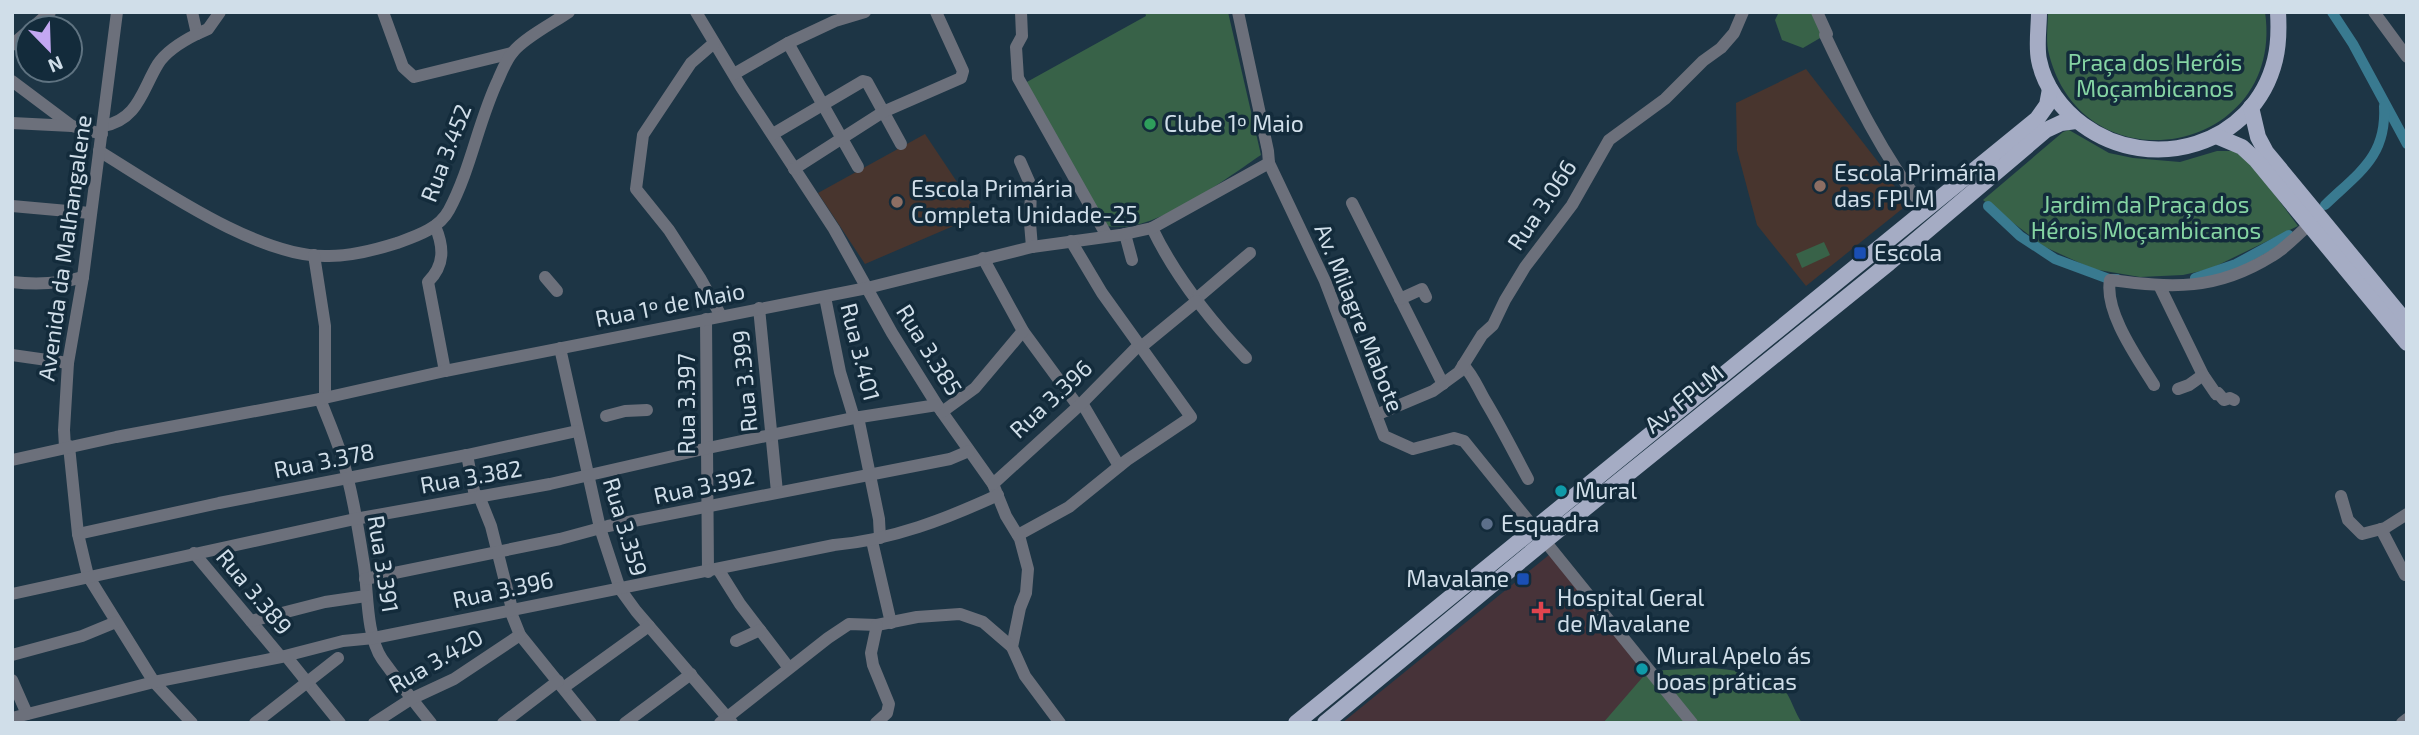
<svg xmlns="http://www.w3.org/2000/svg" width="2419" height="735" font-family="'Exo 2',sans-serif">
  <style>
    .education { fill: #48352e }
    .medical { fill: #473339 }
    .green { fill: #386248 }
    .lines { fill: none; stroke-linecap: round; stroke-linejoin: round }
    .canal { stroke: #397a90; stroke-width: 10 }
    .minor { stroke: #6c707b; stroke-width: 12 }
    .major { stroke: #a5acc4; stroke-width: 16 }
    .leisure-dot { fill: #2e9e5b; stroke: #132b3b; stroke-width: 2.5 }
    .education-dot { fill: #8d6e63; stroke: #132b3b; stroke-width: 2.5 }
    .transit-dot { fill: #1a4fb4; stroke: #132b3b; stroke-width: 2.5 }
    .culture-dot { fill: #0f9aa8; stroke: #132b3b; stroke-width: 2.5 }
    .service-dot { fill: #5c6f8a; stroke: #132b3b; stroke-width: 2.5 }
    .health-dot { fill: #e0444e; stroke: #132b3b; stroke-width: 2.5 }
    .labels { text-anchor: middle; stroke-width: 7; stroke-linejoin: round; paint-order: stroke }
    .park-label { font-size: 23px; fill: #85d4a3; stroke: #132b3b }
    .poi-label { font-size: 23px; fill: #d0dee9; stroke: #132b3b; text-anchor: start }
    .street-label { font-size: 23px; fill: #d0dee9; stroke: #132b3b }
  </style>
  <rect width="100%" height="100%" fill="#1d3545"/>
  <g class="education">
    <polygon points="1806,69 1882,167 1907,205 1806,286 1757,225 1737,150 1736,103"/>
    <polygon points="925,134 979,215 865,264 818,193"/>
  </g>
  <polygon class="medical" points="1555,550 1689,723 1342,723"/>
  <g class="green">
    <path d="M 1145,12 L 1228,12 L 1261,155 C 1225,179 1148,239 1104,225 L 1025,83 L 1146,16 Z"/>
    <polygon points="1779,12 1821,12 1827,34 1803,48 1782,40 1775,20"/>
    <path d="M 2048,12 L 2265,12 C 2286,155 2080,193 2048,50 C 2046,38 2048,24 2048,12 Z"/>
    <polygon points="2069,130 2109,153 2133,158 2180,162 2217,151 2233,151 2248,159 2298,226 2210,269 2183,275 2140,277 2093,269 2045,247 1983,200 2063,132"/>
    <polygon points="1824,242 1830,255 1802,268 1796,254"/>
    <path d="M 1705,668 C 1724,668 1770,674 1784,689 C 1791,698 1795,713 1802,723 L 1603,723 L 1648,671 Z"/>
  </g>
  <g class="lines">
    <g class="canal">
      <polyline points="2332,12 2353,44 2407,144"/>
      <path d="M 2325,205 C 2358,173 2387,157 2384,106"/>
      <polyline points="1988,206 2020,236 2055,259 2109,279 2117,279"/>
      <polyline points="2195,278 2236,264 2289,235"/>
    </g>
    <g class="minor">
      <polyline points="192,12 197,34 208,29 220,12"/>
      <polyline points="383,12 403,67 414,77 512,53"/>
      <polyline points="696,12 741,87 834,229 892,333 937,405 993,484 1006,516 1020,539 1028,569 1026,593 1020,608 1012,647 1025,676 1060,723"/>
      <polyline points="1021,12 1022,36 1016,47 1018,78 1107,236"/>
      <polyline points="1238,12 1268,151 1269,163 1325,281 1384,436 1413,449 1454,438 1464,441 1692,723"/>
      <path d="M 1817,12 L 1827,34 L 1825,35 C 1854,96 1882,155 1924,208"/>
      <polyline points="2374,12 2407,57"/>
      <polyline points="32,28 50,12"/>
      <polyline points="714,43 691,63 643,135 636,189 669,230 700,278 721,316"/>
      <polyline points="788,43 858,167"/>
      <polyline points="12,45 28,31"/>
      <polyline points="734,74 788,43 835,21 865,12"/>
      <polyline points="12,81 72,126 102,134"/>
      <polyline points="12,123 72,126"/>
      <path d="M 103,126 C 138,120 142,90 158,64 C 167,50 183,41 197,34"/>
      <polyline points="773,134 863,81 867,82 901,144"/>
      <path d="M 99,151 C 158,187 260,259 329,256 C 352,256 375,250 397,243 C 416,236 439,229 449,210 C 471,169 478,122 498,80 C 502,71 506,60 513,52 C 524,38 553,23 569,12"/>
      <polyline points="1020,161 1031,186 1030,223 1032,247"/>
      <polyline points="794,169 883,112 961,78 963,71 936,12"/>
      <polyline points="1352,203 1443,384"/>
      <polyline points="12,206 90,213"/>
      <path d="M 435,226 C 444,247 445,265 428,282 L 445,371"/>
      <path d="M 1152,228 C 1175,276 1209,319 1246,358"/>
      <polyline points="1125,234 1132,260"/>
      <polyline points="314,255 325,326 325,397"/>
      <polyline points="983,258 1023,331 1078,406"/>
      <polyline points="545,277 557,291"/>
      <path d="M 12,282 C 37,285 59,284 83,277"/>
      <polyline points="2160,287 2203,375 2216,394 2218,393 2224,400 2230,398 2234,400"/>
      <polyline points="825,297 840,372 854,418"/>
      <polyline points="1196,299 1250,253"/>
      <polyline points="1400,299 1422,289 1426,297"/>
      <polyline points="759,308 777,492"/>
      <polyline points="706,319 708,572"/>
      <polyline points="1141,347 1197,301"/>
      <polyline points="560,348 600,528 620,589 636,611 732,723"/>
      <polyline points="12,355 68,363"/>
      <path d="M 1463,365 C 1474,376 1478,389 1486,402 C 1501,427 1514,453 1528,479"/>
      <path d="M 2154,385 C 2138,359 2104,312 2110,280 C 2173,288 2216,291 2272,256 C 2286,248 2297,235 2309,225"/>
      <polyline points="2178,389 2189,385 2203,375"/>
      <path d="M 320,399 C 327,417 335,435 341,454 C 352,489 358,528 364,565 C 368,592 366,635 382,659 C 398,681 414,702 431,723"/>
      <polyline points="1082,403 1119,466"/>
      <polyline points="942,412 975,388 1023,331"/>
      <polyline points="1376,415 1433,391 1459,372 1482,335 1493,325 1505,300 1525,267 1572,205 1609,140 1665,99 1703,61 1721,48 1734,33 1743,12"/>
      <polyline points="606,416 625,411 647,410"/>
      <polyline points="858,417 879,519 880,538"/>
      <polyline points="69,446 78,534 88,576 154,682 192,723"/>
      <polyline points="65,447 64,430 68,363 83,277 117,12"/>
      <polyline points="467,455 475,496"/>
      <polyline points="12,460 116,437 320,399 445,371 867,288 1032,247 1120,235 1152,228 1269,163"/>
      <polyline points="993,484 1082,403 1139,345"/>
      <polyline points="479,496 491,526 512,609"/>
      <polyline points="2341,496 2348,520 2362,534 2385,528 2407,514"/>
      <polyline points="2381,529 2405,575"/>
      <polyline points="78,534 219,503 467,455 577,431"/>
      <polyline points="1018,535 1069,507 1127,460 1191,417 1102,293 1071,241"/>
      <polyline points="872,541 891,623"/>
      <polyline points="194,553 281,657"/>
      <polyline points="718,569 740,604 789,668"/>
      <polyline points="365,579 560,539 608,526 950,459 969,451"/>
      <polyline points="12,594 355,519 550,484 708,448 854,418 937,405"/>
      <polyline points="510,610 520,635 591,723"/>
      <polyline points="251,621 325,602 366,596"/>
      <polyline points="736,641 760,630"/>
      <polyline points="12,655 82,636 116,622"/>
      <polyline points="286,656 340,723"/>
      <polyline points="12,680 27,714"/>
      <polyline points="563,688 649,626"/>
      <path d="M 12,718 L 154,682 L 281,657 L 343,641 L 374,638 L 834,545 C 892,540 946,519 998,495"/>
      <polyline points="255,723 338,658"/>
      <polyline points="374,723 411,699 454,679 520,635"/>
      <polyline points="503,723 558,681"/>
      <polyline points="625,723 691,674"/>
      <polyline points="720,723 828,638 849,624 877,625 917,617 960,614 983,622 1012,647"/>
      <polyline points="876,723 887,713 889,704 873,665 871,653 877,625"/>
      <polyline points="2402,723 2407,719"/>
    </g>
    <g class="major">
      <path d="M 2039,12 C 2039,27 2036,46 2039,60 C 2044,86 2062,110 2083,125 C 2151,175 2254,146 2275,60 C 2279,44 2279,29 2278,12"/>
      <polyline points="2251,107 2258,137 2266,152 2407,323"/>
      <polyline points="2216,136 2242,147 2256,160 2407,343"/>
      <polyline points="1296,723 2037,119 2047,105 2050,89"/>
      <polyline points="1325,723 1546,540 1889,263 2046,130 2061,123 2076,121"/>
    </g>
  </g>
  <circle class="leisure-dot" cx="1150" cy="124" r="7"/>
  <g class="education-dot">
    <circle cx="1820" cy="186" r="7"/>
    <circle cx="897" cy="202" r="7"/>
  </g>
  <g class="transit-dot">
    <rect x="1853" y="246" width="14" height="14" rx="3.5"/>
    <rect x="1516" y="572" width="14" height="14" rx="3.5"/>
  </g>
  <g class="culture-dot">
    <circle cx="1561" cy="491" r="7"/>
    <circle cx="1642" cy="669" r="7"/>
  </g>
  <circle class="service-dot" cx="1487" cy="524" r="7"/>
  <path class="health-dot" d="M1537.5 600.5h7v7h7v7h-7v7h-7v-7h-7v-7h7z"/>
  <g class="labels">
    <g class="park-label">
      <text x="2155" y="71">Praça dos Heróis<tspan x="2155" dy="26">Moçambicanos</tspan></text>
      <text x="2146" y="213">Jardim da Praça dos<tspan x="2146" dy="26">Hérois Moçambicanos</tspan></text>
    </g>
    <g class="poi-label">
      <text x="1164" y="132">Clube 1º Maio</text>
      <text x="1834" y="181">Escola Primária<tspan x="1834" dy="26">das FPLM</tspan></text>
      <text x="911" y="197">Escola Primária<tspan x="911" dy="26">Completa Unidade-25</tspan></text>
      <text x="1874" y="261">Escola</text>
      <text x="1575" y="499">Mural</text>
      <text x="1501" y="532">Esquadra</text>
      <text x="1509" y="587" text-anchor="end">Mavalane</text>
      <text x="1557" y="606">Hospital Geral<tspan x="1557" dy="26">de Mavalane</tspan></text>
      <text x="1656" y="664">Mural Apelo ás<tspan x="1656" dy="26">boas práticas</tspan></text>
    </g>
    <g class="street-label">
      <text transform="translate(446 153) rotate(-69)" y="8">Rua 3.452</text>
      <text transform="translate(1542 205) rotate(-56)" y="8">Rua 3.066</text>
      <text transform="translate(65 248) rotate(-82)" y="8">Avenida da Malhangalene</text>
      <text transform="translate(670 305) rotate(-11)" y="8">Rua 1º de Maio</text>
      <text transform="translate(1359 318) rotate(68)" y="8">Av. Milagre Mabote</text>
      <text transform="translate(929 350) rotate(58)" y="8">Rua 3.385</text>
      <text transform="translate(860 352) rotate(76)" y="8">Rua 3.401</text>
      <text transform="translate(745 381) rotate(-95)" y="8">Rua 3.399</text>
      <text transform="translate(1051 399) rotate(-43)" y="8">Rua 3.396</text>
      <text transform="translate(1684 399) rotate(-39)" y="8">Av. FPLM</text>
      <text transform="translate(687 404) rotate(-90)" y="8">Rua 3.397</text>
      <text transform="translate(324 461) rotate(-11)" y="8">Rua 3.378</text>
      <text transform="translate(471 477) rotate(-10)" y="8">Rua 3.382</text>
      <text transform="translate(704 486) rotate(-12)" y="8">Rua 3.392</text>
      <text transform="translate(625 527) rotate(73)" y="8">Rua 3.359</text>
      <text transform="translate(383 564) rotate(81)" y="8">Rua 3.391</text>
      <text transform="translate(503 590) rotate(-12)" y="8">Rua 3.396</text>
      <text transform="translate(254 592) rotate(50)" y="8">Rua 3.389</text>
      <text transform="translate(436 661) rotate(-30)" y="8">Rua 3.420</text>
    </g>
  </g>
  <rect width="2419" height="735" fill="none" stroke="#d0dee9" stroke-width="28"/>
  <g transform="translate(49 49) rotate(157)"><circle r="33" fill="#132b3b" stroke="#5f7381" stroke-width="2"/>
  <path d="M0-5L12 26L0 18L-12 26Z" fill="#c3a7f2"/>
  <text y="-10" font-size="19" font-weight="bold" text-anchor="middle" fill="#d0dee9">N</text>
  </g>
</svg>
